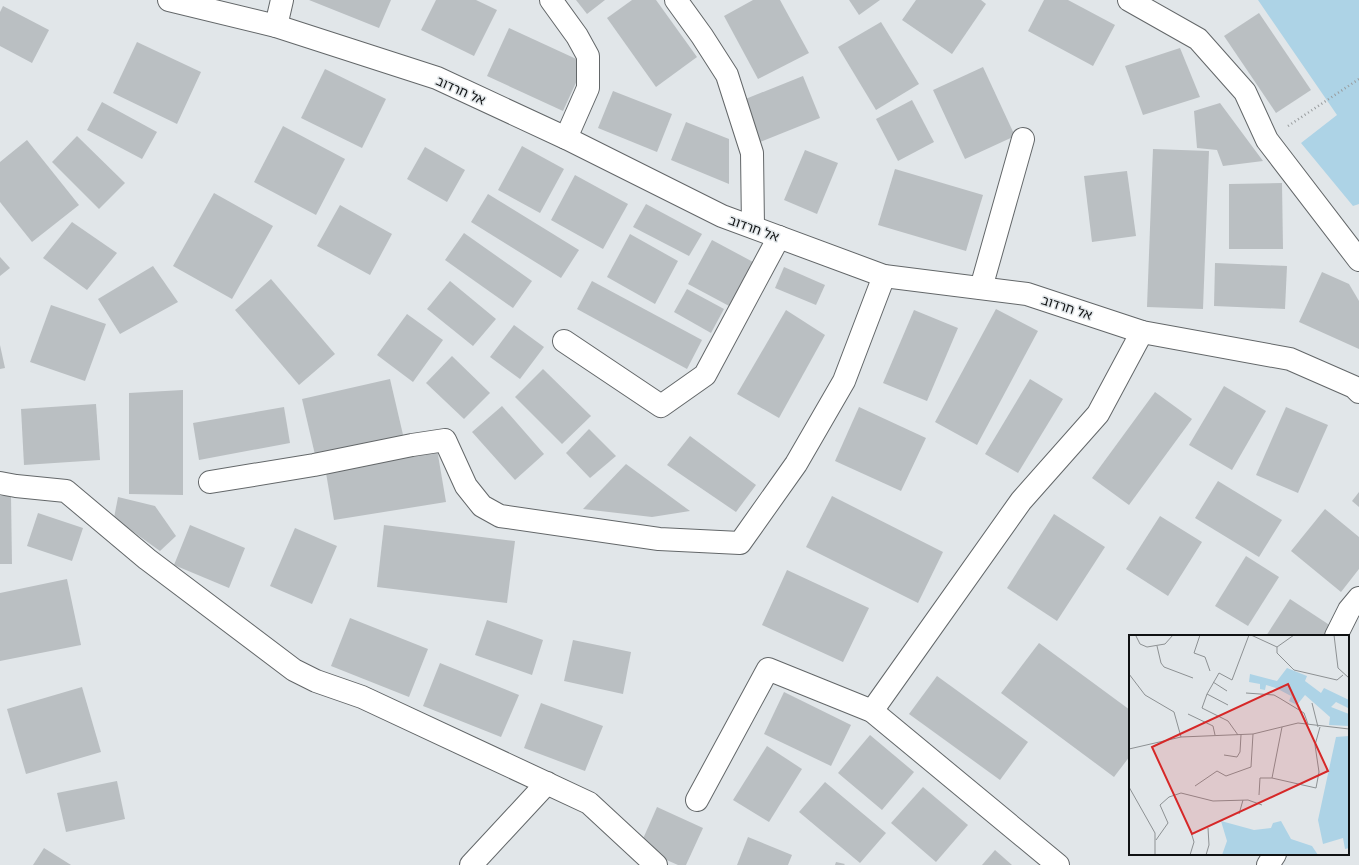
<svg xmlns="http://www.w3.org/2000/svg" width="1359" height="865" font-family="Inter,'Noto Sans Hebrew',sans-serif">
  <style>
    .green { fill: #add3e6 }
    .building { fill: #babfc2 }
    .lines { fill: none; stroke-linecap: round; stroke-linejoin: round }
    .minor-casing { stroke: #636769; stroke-width: 24 }
    .path { stroke: #999d9f; stroke-width: 2.5; stroke-dasharray: 1 3; stroke-linecap: butt }
    .minor { stroke: #fff; stroke-width: 22 }
    .labels { text-anchor: middle; stroke-width: 3; stroke-linejoin: round; paint-order: stroke }
    .street-label { font-size: 13px; fill: #101213; stroke: #e1e6e9 }
    .inset-road { fill: none; stroke: #8d9193; stroke-width: 1 }
    .view { fill: #d62828; fill-opacity: 0.15; stroke: #d62828; stroke-width: 2 }
    .inset-edge { fill: none; stroke: #101213; stroke-width: 2 }
  </style>
  <rect width="100%" height="100%" fill="#e1e6e9"/>
  <polygon class="green" points="1258,0 1359,0 1359,204 1353,206 1301,143 1337,115"/>
  <g class="building">
    <polygon points="309,0 391,0 379,28"/>
    <polygon points="436,0 476,0 497,10 474,56 421,30"/>
    <polygon points="576,0 605,0 587,14"/>
    <polygon points="632,0 656,0 697,57 656,87 607,18"/>
    <polygon points="753,0 780,0 809,53 758,79 724,16"/>
    <polygon points="849,0 880,0 859,15"/>
    <polygon points="916,0 981,0 986,4 952,54 902,20"/>
    <polygon points="1044,0 1068,0 1115,25 1093,66 1028,31"/>
    <polygon points="3,6 49,30 32,63 0,46 0,12"/>
    <polygon points="1259,13 1311,90 1276,113 1224,36"/>
    <polygon points="881,22 919,84 876,110 838,47"/>
    <polygon points="509,28 585,63 563,111 487,76"/>
    <polygon points="137,42 201,72 177,124 113,93"/>
    <polygon points="1180,48 1200,97 1143,115 1125,66"/>
    <polygon points="983,67 1015,136 965,159 933,90"/>
    <polygon points="325,69 386,99 362,148 301,118"/>
    <polygon points="803,76 820,118 760,142 743,100"/>
    <polygon points="613,91 672,114 657,152 598,128"/>
    <polygon points="912,100 934,142 898,161 876,119"/>
    <polygon points="102,102 157,132 142,159 87,130"/>
    <polygon points="1220,103 1263,161 1223,166 1217,150 1197,148 1194,111"/>
    <polygon points="686,122 729,139 729,184 671,160"/>
    <polygon points="283,126 345,159 316,215 254,182"/>
    <polygon points="77,136 125,183 99,209 52,162"/>
    <polygon points="27,140 79,205 32,242 0,202 0,162"/>
    <polygon points="522,146 564,169 540,213 498,190"/>
    <polygon points="425,147 465,170 447,202 407,179"/>
    <polygon points="1153,149 1209,151 1203,309 1147,307"/>
    <polygon points="805,150 838,163 817,214 784,200"/>
    <polygon points="895,169 983,195 966,251 878,225"/>
    <polygon points="1127,171 1136,236 1092,242 1084,176"/>
    <polygon points="575,175 628,204 603,249 551,220"/>
    <polygon points="1282,183 1283,249 1229,249 1229,184"/>
    <polygon points="214,193 273,226 232,299 173,266"/>
    <polygon points="488,194 579,250 561,278 471,222"/>
    <polygon points="646,204 702,234 689,256 633,227"/>
    <polygon points="340,205 392,234 370,275 317,246"/>
    <polygon points="72,222 117,253 87,290 43,258"/>
    <polygon points="464,233 532,281 513,308 445,260"/>
    <polygon points="630,234 678,261 655,304 607,277"/>
    <polygon points="712,240 755,263 731,307 688,284"/>
    <polygon points="0,257 10,268 0,276"/>
    <polygon points="1215,263 1287,266 1285,309 1214,306"/>
    <polygon points="153,266 178,302 120,334 98,299"/>
    <polygon points="784,267 825,285 816,305 775,288"/>
    <polygon points="1322,272 1349,284 1359,301 1359,349 1299,322"/>
    <polygon points="271,279 335,354 299,385 235,310"/>
    <polygon points="450,281 496,319 473,346 427,309"/>
    <polygon points="592,281 702,340 687,369 577,309"/>
    <polygon points="687,289 724,309 711,333 674,312"/>
    <polygon points="51,305 106,324 85,381 30,362"/>
    <polygon points="996,309 1038,331 977,445 935,422"/>
    <polygon points="786,310 825,335 779,418 737,394"/>
    <polygon points="914,310 958,328 927,401 883,383"/>
    <polygon points="407,314 443,340 413,382 377,355"/>
    <polygon points="514,325 544,347 520,379 490,357"/>
    <polygon points="0,345 5,368 0,369"/>
    <polygon points="452,356 490,393 464,419 426,383"/>
    <polygon points="543,369 591,416 562,444 515,397"/>
    <polygon points="390,379 404,439 316,459 302,399"/>
    <polygon points="1030,379 1063,399 1018,473 985,454"/>
    <polygon points="1224,386 1266,411 1232,470 1189,445"/>
    <polygon points="183,390 183,495 129,494 129,393"/>
    <polygon points="1155,392 1192,419 1129,505 1092,478"/>
    <polygon points="96,404 100,460 24,465 21,409"/>
    <polygon points="502,406 544,454 515,480 472,432"/>
    <polygon points="284,407 290,443 199,460 193,423"/>
    <polygon points="859,407 926,438 901,491 835,461"/>
    <polygon points="1286,407 1328,425 1298,493 1256,475"/>
    <polygon points="589,429 616,456 590,478 566,453"/>
    <polygon points="690,436 756,485 736,512 667,465"/>
    <polygon points="437,449 446,502 334,520 325,467"/>
    <polygon points="626,464 690,511 652,517 583,509"/>
    <polygon points="1218,481 1282,520 1259,557 1195,518"/>
    <polygon points="1359,492 1359,507 1352,501"/>
    <polygon points="0,496 11,496 12,564 0,564"/>
    <polygon points="832,496 943,552 918,603 806,547"/>
    <polygon points="118,497 155,506 176,536 160,551 114,518"/>
    <polygon points="1325,509 1359,537 1359,569 1341,592 1291,551"/>
    <polygon points="38,513 83,528 72,561 27,546"/>
    <polygon points="1054,514 1105,547 1057,621 1007,588"/>
    <polygon points="1160,516 1202,542 1168,596 1126,569"/>
    <polygon points="190,525 245,548 229,588 174,565"/>
    <polygon points="384,525 515,541 507,603 377,587"/>
    <polygon points="295,528 337,546 312,604 270,586"/>
    <polygon points="1246,556 1279,577 1248,626 1215,606"/>
    <polygon points="787,570 869,608 843,662 762,625"/>
    <polygon points="67,579 81,645 0,661 0,593"/>
    <polygon points="1290,599 1331,626 1325,636 1266,636"/>
    <polygon points="350,618 428,649 409,697 331,666"/>
    <polygon points="487,620 543,640 532,675 475,655"/>
    <polygon points="573,640 631,652 623,694 564,681"/>
    <polygon points="1039,643 1130,710 1130,756 1114,777 1001,693"/>
    <polygon points="440,663 519,695 501,737 423,706"/>
    <polygon points="937,676 1028,742 1000,780 909,714"/>
    <polygon points="82,687 101,752 26,774 7,709"/>
    <polygon points="784,692 851,725 831,766 764,734"/>
    <polygon points="541,703 603,726 585,771 524,748"/>
    <polygon points="870,735 914,772 882,810 838,773"/>
    <polygon points="767,746 802,769 769,822 733,800"/>
    <polygon points="117,781 125,819 66,832 57,793"/>
    <polygon points="825,782 886,833 860,863 799,812"/>
    <polygon points="923,787 968,825 936,862 891,823"/>
    <polygon points="657,807 703,828 686,865 678,865 639,848"/>
    <polygon points="748,837 792,855 788,865 737,865"/>
    <polygon points="44,848 71,865 33,865"/>
    <polygon points="995,850 1012,865 982,865"/>
    <polygon points="836,862 845,864 844,865 835,865"/>
  </g>
  <g class="lines">
    <defs>
      <g id="minor">
        <polyline points="169,0 276,26 437,78 566,138 722,216 884,276 1027,294 1142,332 1290,359 1354,387 1359,392"/>
        <polyline points="551,0 577,36 588,56 588,88 566,138"/>
        <polyline points="676,0 702,36 727,75 752,153 753,227"/>
        <polyline points="1129,0 1198,39 1245,92 1267,140 1359,260"/>
        <polyline points="276,26 282,0"/>
        <polyline points="981,288 1023,139"/>
        <polyline points="564,341 661,406 705,375 779,237"/>
        <polyline points="210,482 314,465 412,445 445,440 466,486 482,506 500,516 659,539 740,543 796,464 844,381 884,276"/>
        <polyline points="0,483 16,486 66,491 147,559 294,670 316,681 362,697 589,803 656,865"/>
        <polyline points="1336,636 1349,610 1359,598"/>
        <polyline points="872,711 1021,501 1098,414 1142,332"/>
        <polyline points="697,800 768,669 872,711 1058,865"/>
        <polyline points="471,865 547,783"/>
        <polyline points="1268,865 1275,854"/>
      </g>
    </defs>
    <use href="#minor" class="minor-casing"/>
    <polyline class="path" points="1288,126 1359,79"/>
    <use href="#minor" class="minor"/>
  </g>
  <g class="labels">
    <g class="street-label">
      <text transform="translate(461 90) rotate(24)" y="5">אל חרדוב</text>
      <text transform="translate(754 228) rotate(20)" y="5">אל חרדוב</text>
      <text transform="translate(1067 307) rotate(18)" y="5">אל חרדוב</text>
    </g>
  </g>
  <g transform="translate(1129 635)">
    <rect width="220" height="220" fill="#e1e6e9"/>
    <path d="M 158,33 L 178,41 L 176,46 L 192,58 L 195,53 L 220,65 L 219,73 L 207,67 L 202,72 L 220,79 L 220,91 L 200,90 L 201,82 L 176,60 L 168,70 L 160,66 L 162,61 L 147,53 L 137,50 L 136,55 L 131,54 L 131,49 L 120,47 L 121,39 L 148,46 ZM 220,101 L 220,213 L 216,214 L 214,203 L 194,209 L 189,185 L 207,102 ZM 92,186 L 125,195 L 142,193 L 144,188 L 152,186 L 162,204 L 183,211 L 189,220 L 93,220 L 98,206 Z" fill="#add3e6"/>
    <path class="inset-road" d="M 71,0 L 65,18 L 76,22 L 81,36M 122,0 L 148,12 L 165,0M 205,0 L 209,33 L 220,43M 7,1 L 11,9 L 18,12 L 36,9 L 44,0M 28,11 L 32,28 L 35,32 L 64,43M 148,12 L 148,18 L 165,35 L 208,45 L 214,40M 0,39 L 16,60 L 45,77 L 52,102M 84,47 L 98,56M 117,58 L 145,60 L 152,64 L 175,78 L 179,89M 78,59 L 73,73 L 99,86 L 109,100M 183,68 L 189,92M 99,70 L 78,59 L 90,38 L 103,45 L 120,0M 59,79 L 84,91 L 86,100M 0,114 L 52,102 L 124,99 L 169,88 L 220,94M 95,120 L 108,122 L 111,117 L 112,100M 143,143 L 153,92M 66,151 L 88,136 L 97,141 L 122,132 L 124,99M 0,152 L 26,198 L 26,220M 130,160 L 131,143 L 143,143 L 187,153 L 190,137 L 186,110 L 191,92M 110,179 L 114,165M 27,205 L 39,188 L 31,170 L 40,162 L 52,158 L 84,166 L 119,165 L 133,170M 61,220 L 65,207 L 62,197M 77,220 L 80,210 L 79,193"/>
    <path class="view" d="M 159,49 L 199,136 L 63,199 L 23,112 Z"/>
    <rect width="220" height="220" class="inset-edge"/>
  </g>
</svg>
